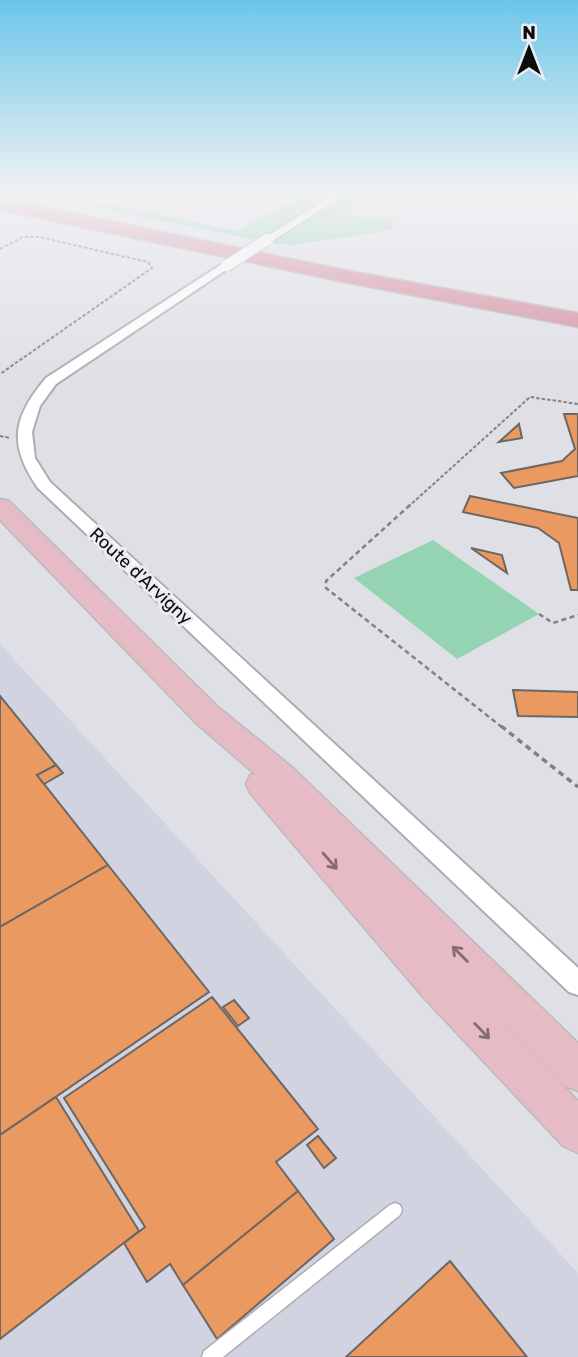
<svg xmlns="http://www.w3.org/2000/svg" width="578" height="1357" font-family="Rubik,sans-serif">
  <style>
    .built { fill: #d2d3e1 }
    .green { fill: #95d4b3 }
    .building { fill: #ea9a61; stroke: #6d6764; stroke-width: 2 }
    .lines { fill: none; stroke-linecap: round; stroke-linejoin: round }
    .lane-casing { stroke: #acacb3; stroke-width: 3 }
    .street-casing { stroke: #acacb3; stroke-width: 4 }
    .primary-casing { stroke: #bbbbbc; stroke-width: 3 }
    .highway-casing { stroke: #bbbbbc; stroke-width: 3 }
    .path-far2 { stroke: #818286; stroke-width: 2; stroke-dasharray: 3.5 2; stroke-linecap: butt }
    .path-far1 { stroke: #818286; stroke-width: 2.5; stroke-dasharray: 5 3.5; stroke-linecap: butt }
    .path { stroke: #818286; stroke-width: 3.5; stroke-dasharray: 6 4.5; stroke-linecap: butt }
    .lane { fill: #fff; fill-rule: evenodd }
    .street { fill: #fff; fill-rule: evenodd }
    .primary { fill: #e6bbc6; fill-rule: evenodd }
    .highway { fill: #d58da0; fill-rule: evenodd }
    .street-bridge-casing { stroke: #acacb3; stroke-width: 13; stroke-linecap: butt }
    .street-bridge { stroke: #fff; stroke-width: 11 }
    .oneway { stroke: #836c73 }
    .labels { text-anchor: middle; stroke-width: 6; stroke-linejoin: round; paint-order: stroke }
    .street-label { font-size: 18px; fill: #0b0c0e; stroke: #ecedf4 }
  </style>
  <rect width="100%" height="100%" fill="#dfe0e6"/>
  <polygon class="built" points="0,644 578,1273 578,1357 0,1357"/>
  <g class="green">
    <polygon points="20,193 55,193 237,231 295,200 316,193 365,193 342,214 394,220 392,230 293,245 277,244"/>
    <polygon points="433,540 539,614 457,659 354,578"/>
  </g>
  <g class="building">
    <polygon points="564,414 578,414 578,476 514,488 501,473 562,461 575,449"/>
    <polygon points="519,424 522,438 499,442"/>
    <polygon points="470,496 578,518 578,590 571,590 559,543 538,528 463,512"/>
    <polygon points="471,548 502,555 507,573"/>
    <polygon points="513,690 578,692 578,717 518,716"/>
    <polygon points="0,696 56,765 37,775 108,865 0,927"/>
    <polygon points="56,765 63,773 44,784 37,775"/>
    <polygon points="108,865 209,992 0,1135 0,927"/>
    <polygon points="212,997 318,1129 276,1162 298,1191 183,1285 170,1264 147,1282 124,1243 145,1227 64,1098"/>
    <polygon points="234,1000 249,1018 238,1026 223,1007"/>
    <polygon points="56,1097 139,1231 0,1339 0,1135"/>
    <polygon points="318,1136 336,1158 324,1168 307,1145"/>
    <polygon points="298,1191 334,1239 217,1339 183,1285"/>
    <polygon points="450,1261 527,1357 346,1357"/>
  </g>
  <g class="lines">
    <defs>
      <g id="lane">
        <polygon points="89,193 96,193 86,196 86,194"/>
        <polygon points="395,1203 400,1205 402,1210 400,1215 223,1357 202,1357 204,1351 390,1205"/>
      </g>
      <g id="street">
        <polygon points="336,193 348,193 272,241 263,239"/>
        <path d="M 222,264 L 232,266 L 56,384 L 40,406 L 32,432 L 35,458 L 50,482 L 578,968 L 578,995 L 569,992 L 38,488 C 8,445 12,418 46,378 Z"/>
      </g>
      <polygon id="primary" points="0,499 9,501 218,707 293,768 578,1043 578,1091 563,1085 427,946 578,1101 578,1153 563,1146 423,997 250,793 246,784 250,775 255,774 196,723 0,520"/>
      <polygon id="highway" points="0,198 344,270 578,313 578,327 344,282 0,210"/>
    </defs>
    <use href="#lane" class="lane-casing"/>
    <use href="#street" class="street-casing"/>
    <use href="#primary" class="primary-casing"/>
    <use href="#highway" class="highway-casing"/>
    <g class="path-far2">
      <polyline points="0,249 23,237 39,237 148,262 152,268 0,374"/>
      <polyline points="0,436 10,438"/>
      <polyline points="408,507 530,397 578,404"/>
    </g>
    <g class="path-far1">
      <polyline points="410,505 326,581 326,588 503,728"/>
      <polyline points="539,614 553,623 578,615"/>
    </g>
    <polyline class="path" points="501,726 578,787"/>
    <use href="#lane" class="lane"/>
    <use href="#street" class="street"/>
    <use href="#primary" class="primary"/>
    <use href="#highway" class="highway"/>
    <defs>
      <polyline id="street-bridge" points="226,266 268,239"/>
    </defs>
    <use href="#street-bridge" class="street-bridge-casing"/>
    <use href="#street-bridge" class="street-bridge"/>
  </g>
  <defs><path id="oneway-shaft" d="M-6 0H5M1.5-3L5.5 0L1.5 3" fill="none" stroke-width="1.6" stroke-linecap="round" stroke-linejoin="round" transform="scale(1.75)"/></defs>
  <g class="oneway">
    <use href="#oneway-shaft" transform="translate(330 861) rotate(49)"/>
    <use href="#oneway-shaft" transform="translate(460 954) rotate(-135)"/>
    <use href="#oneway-shaft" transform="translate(482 1031) rotate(46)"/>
  </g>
  <linearGradient id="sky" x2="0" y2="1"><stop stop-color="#6bc6e9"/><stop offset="0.5" stop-color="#f1f1f4"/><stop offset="1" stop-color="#f1f1f4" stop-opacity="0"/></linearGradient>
  <rect width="578" height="383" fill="url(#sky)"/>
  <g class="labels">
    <g class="street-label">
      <text transform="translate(141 576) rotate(43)" y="6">Route d'Arvigny</text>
    </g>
  </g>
  <g transform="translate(529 49)" stroke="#ecedf4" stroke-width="5" paint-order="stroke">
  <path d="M0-5L12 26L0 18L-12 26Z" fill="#0b0c0e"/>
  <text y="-10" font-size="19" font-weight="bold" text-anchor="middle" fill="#0b0c0e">N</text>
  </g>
</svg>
